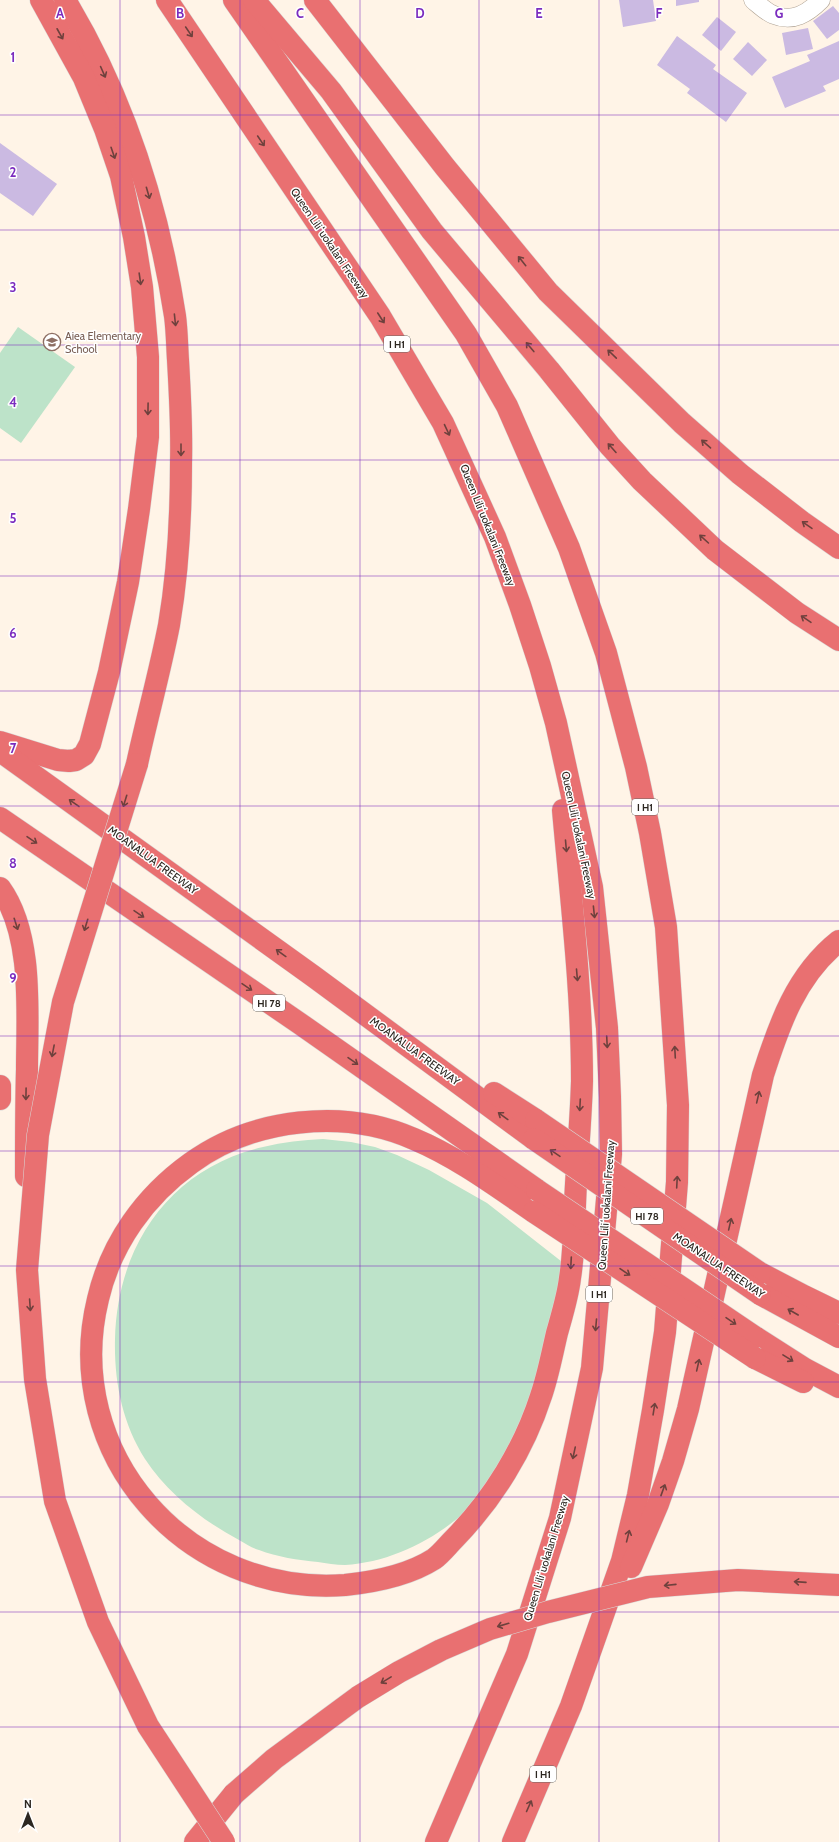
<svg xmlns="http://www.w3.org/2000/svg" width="839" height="1842" font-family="Cabin,sans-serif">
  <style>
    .green { fill: #bde3c9 }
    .building { fill: #cbbae2 }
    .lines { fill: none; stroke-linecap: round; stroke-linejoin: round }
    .street-casing { stroke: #afa293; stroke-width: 19 }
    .highway-casing { stroke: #d9d8d7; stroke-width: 23 }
    .street { stroke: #fff; stroke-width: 18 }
    .highway { stroke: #e97071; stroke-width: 22 }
    .highway-bridge-casing { stroke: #d9d8d7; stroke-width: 23; stroke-linecap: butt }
    .highway-bridge { stroke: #e97071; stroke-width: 22 }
    .oneway { stroke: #6e413d }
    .grid { fill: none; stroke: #7b2cbf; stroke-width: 1; stroke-opacity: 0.55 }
    .labels { text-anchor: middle; stroke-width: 3; stroke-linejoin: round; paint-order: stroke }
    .shield { fill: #fff; stroke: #6b6864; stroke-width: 1 }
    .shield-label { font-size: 10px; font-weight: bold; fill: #2c2721 }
    .street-label { font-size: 11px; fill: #2c2721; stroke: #fff }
    .education-label { font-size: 11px; fill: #785e54; stroke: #fff; text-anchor: start }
    .grid-label { font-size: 13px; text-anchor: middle; font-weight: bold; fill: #7b2cbf; stroke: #fff; stroke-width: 3; stroke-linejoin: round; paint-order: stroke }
  </style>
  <rect width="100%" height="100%" fill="#fff4e7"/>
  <g class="green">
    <polygon points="18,327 75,367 21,443 0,428 0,353"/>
    <path d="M 323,1139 L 351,1142 L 375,1147 L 397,1155 L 429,1170 L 487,1203 L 566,1265 C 559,1297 552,1329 545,1361 C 542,1375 541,1392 535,1404 C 525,1423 512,1442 501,1461 C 494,1473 488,1488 479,1498 C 445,1535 395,1562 345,1565 C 336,1565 326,1563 318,1562 C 298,1560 277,1557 259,1550 C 252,1548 246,1544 239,1540 C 202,1520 168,1494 145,1459 C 122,1423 114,1381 115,1339 C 117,1246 170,1168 263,1147 C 283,1142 303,1140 323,1139 Z"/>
  </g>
  <g class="building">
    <polygon points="619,0 653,0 656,21 623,27"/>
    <polygon points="676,0 699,0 699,2 676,6"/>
    <polygon points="833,6 839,13 839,30 827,39 813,21"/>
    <polygon points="717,17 736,32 721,51 702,35"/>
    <polygon points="808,28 813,49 786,55 782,33"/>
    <polygon points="677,36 716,65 713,69 747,93 726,122 687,93 690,89 657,65"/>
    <polygon points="839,41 839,79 823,86 826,91 785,108 772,77 810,61 807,55"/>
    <polygon points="748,42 767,60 752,76 733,59"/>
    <polygon points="0,143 57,184 33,216 0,193"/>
  </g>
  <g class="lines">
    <defs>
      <path id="street" d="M 753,0 C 759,5 766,12 774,15 C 793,23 808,13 821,0"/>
      <g id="highway">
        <path d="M 65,0 C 123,96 158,206 175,316 C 177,331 177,345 178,360 C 180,394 182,428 181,463 C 181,517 178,572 169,625 C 160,671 147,718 137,764"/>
        <polyline points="167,0 380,316 443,423 495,537 520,605 540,666 556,723 592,887 607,1028 610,1097 611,1154 592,1368 560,1518 517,1654 436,1842"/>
        <polyline points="234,0 466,334 507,406 569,548 606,653 636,767 650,833 666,927 678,1105 677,1182 665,1332 653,1410 638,1495 622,1561 571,1706 513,1842"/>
        <polyline points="254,0 331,91 432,231 549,370 610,446 642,481 715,550 797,613 839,640"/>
        <polyline points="315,0 445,167 548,292 682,423 740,474 802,522 839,548"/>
        <polyline points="0,742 58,760 69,761 76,760 84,755 90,744 109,672 128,582 139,509 148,437 148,357 142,287 134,237 121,176 105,129 84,78 41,0"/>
        <polyline points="0,751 313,976 534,1139"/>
        <polyline points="0,818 299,1023 537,1190"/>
        <path d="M 0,888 C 34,935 27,1014 27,1069 C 26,1105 26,1140 26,1176"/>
        <polyline points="0,1086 0,1099"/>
        <polyline points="494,1093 536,1120"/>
        <path d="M 534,1212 C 496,1186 457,1157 414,1139 C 344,1108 253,1118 191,1163 C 145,1196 111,1243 98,1299 C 60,1454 187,1597 345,1585 C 374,1582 409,1575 434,1559 C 441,1554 448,1545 454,1539 C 493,1499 524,1449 541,1396 C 548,1376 552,1354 557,1333 C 562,1315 568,1296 570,1278 C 575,1247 574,1215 576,1184 C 578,1150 581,1116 582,1081 C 582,991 571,900 563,810"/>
        <polyline points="760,1273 804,1296 839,1313"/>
        <polyline points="760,1294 839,1337"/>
        <polyline points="755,1337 805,1369 839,1387"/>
        <polyline points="755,1358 803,1382"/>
        <path d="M 631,1567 L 658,1504 L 673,1461 L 688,1409 L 763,1075 C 779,1025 796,975 839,941"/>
        <polyline points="195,1842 234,1794"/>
      </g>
    </defs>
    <use href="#street" class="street-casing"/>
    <use href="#highway" class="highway-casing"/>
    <use href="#street" class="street"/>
    <use href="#highway" class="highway"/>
    <defs>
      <g id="highway-bridge">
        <polyline points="137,764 63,1002 38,1135 27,1270 35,1379 55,1501 98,1622 148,1726 224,1842"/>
        <polyline points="536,1120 760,1273"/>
        <polyline points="534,1139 760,1294"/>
        <polyline points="537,1190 755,1337"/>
        <polyline points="534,1212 755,1358"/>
        <polyline points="234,1794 274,1759 358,1697 399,1672 441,1650 490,1629 548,1612 648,1587 738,1580 839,1585"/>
      </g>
    </defs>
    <use href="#highway-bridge" class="highway-bridge-casing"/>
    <use href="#highway-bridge" class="highway-bridge"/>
  </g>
  <defs><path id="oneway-shaft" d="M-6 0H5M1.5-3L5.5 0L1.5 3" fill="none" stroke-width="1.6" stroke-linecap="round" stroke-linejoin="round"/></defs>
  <g class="oneway">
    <use href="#oneway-shaft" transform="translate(189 32) rotate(56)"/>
    <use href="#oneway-shaft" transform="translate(60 34) rotate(61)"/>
    <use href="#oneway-shaft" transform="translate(103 72) rotate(66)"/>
    <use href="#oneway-shaft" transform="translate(261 141) rotate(56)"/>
    <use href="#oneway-shaft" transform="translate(113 153) rotate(71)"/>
    <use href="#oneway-shaft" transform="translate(148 193) rotate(74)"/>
    <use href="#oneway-shaft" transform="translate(522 261) rotate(-129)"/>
    <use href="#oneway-shaft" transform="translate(140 279) rotate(82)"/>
    <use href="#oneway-shaft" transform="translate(381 318) rotate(57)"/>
    <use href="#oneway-shaft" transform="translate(175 320) rotate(84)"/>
    <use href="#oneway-shaft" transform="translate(530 347) rotate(-130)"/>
    <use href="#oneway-shaft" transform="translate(612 354) rotate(-136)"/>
    <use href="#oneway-shaft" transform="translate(148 409) rotate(91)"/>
    <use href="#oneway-shaft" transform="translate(447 430) rotate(65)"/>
    <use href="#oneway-shaft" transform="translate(706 444) rotate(-139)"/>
    <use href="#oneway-shaft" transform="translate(612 448) rotate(-132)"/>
    <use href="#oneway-shaft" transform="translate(181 450) rotate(90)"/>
    <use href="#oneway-shaft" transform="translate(807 525) rotate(-145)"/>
    <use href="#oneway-shaft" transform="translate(704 539) rotate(-138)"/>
    <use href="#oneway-shaft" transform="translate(806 619) rotate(-146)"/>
    <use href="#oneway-shaft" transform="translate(125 801) rotate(107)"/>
    <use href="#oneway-shaft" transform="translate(74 803) rotate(-145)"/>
    <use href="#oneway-shaft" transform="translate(32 840) rotate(34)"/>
    <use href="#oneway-shaft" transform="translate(566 846) rotate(85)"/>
    <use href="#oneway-shaft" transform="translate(594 912) rotate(84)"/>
    <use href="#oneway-shaft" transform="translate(139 914) rotate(34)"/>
    <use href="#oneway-shaft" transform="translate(16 924) rotate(72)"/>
    <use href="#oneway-shaft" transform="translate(86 925) rotate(107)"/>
    <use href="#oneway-shaft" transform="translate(281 953) rotate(-144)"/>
    <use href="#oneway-shaft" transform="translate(577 975) rotate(85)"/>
    <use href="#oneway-shaft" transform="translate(247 987) rotate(34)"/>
    <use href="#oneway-shaft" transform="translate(607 1042) rotate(87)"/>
    <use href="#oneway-shaft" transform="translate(53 1051) rotate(101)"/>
    <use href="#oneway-shaft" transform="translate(675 1052) rotate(-93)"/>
    <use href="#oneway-shaft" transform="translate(353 1061) rotate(35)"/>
    <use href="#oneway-shaft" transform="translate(26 1094) rotate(91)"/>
    <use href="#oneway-shaft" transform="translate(758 1097) rotate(-77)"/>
    <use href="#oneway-shaft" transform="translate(580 1105) rotate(93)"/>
    <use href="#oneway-shaft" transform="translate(503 1116) rotate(-144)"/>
    <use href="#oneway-shaft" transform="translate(555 1153) rotate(-146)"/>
    <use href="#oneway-shaft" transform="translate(677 1182) rotate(-87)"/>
    <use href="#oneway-shaft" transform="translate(730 1224) rotate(-77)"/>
    <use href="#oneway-shaft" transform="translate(571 1263) rotate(93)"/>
    <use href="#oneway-shaft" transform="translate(625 1272) rotate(34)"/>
    <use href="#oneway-shaft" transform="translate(30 1305) rotate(86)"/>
    <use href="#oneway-shaft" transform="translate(793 1312) rotate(-150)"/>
    <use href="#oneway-shaft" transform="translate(731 1321) rotate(34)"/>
    <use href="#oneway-shaft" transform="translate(596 1325) rotate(95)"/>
    <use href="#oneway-shaft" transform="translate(788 1358) rotate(32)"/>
    <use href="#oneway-shaft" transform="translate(698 1365) rotate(-77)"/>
    <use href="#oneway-shaft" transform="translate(654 1409) rotate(-81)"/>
    <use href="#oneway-shaft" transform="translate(574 1453) rotate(102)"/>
    <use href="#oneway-shaft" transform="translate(663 1490) rotate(-70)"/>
    <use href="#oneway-shaft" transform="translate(628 1536) rotate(-76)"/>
    <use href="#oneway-shaft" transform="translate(800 1582) rotate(-176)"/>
    <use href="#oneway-shaft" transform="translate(670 1585) rotate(174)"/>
    <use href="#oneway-shaft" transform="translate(503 1625) rotate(164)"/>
    <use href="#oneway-shaft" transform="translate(386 1680) rotate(149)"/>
    <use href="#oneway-shaft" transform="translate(529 1806) rotate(-66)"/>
  </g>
  <path class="grid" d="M 120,0 L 120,1842M 240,0 L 240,1842M 360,0 L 360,1842M 479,0 L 479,1842M 599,0 L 599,1842M 719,0 L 719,1842M 0,115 L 839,115M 0,230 L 839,230M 0,345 L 839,345M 0,460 L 839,460M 0,576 L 839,576M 0,691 L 839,691M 0,806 L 839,806M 0,921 L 839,921M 0,1036 L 839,1036M 0,1151 L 839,1151M 0,1266 L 839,1266M 0,1382 L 839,1382M 0,1497 L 839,1497M 0,1612 L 839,1612M 0,1727 L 839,1727"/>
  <defs>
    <symbol id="school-ring" viewBox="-11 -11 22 22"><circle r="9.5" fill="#fff" stroke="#8d6e63" stroke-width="1.5"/><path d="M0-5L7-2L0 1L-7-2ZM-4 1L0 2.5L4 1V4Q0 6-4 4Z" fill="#8d6e63"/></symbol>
  </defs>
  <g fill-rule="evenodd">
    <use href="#school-ring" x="42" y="332" width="20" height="20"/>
  </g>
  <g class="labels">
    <g class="shield">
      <rect x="384" y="336" width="26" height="16" rx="3"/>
      <rect x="632" y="799" width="26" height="16" rx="3"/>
      <rect x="253" y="995" width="32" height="16" rx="3"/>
      <rect x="631" y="1208" width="32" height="16" rx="3"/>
      <rect x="586" y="1286" width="26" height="16" rx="3"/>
      <rect x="530" y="1766" width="26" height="16" rx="3"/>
    </g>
    <g class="shield-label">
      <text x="397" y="348">I H1</text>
      <text x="645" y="811">I H1</text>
      <text x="269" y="1007">HI 78</text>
      <text x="647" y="1220">HI 78</text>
      <text x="599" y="1298">I H1</text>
      <text x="543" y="1778">I H1</text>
    </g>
    <g class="street-label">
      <text transform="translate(330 243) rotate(56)" y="4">Queen Liliʻuokalani Freeway</text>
      <text transform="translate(488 525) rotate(68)" y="4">Queen Liliʻuokalani Freeway</text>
      <text transform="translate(579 835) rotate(78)" y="4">Queen Liliʻuokalani Freeway</text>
      <text transform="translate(153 860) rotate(36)" y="4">MOANALUA FREEWAY</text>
      <text transform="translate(415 1051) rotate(36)" y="4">MOANALUA FREEWAY</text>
      <text transform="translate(606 1205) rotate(-86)" y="4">Queen Liliʻuokalani Freeway</text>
      <text transform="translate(719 1265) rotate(34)" y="4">MOANALUA FREEWAY</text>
      <text transform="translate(546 1558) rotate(-73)" y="4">Queen Liliʻuokalani Freeway</text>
    </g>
    <g class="education-label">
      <text x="65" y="340">Aiea Elementary<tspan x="65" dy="13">School</tspan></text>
    </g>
  </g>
  <g class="grid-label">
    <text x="60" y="18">A</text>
    <text x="180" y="18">B</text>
    <text x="300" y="18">C</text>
    <text x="420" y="18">D</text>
    <text x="539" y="18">E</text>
    <text x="659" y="18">F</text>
    <text x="779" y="18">G</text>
    <text x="13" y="62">1</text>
    <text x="13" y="177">2</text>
    <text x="13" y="292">3</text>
    <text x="13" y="407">4</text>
    <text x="13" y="523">5</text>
    <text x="13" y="638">6</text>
    <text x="13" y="753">7</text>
    <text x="13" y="868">8</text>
    <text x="13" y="983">9</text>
  </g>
  <g transform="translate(28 1814)" stroke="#ffffff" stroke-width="3" paint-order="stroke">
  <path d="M0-3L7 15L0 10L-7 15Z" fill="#2c2721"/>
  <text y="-6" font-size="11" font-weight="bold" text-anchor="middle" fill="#2c2721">N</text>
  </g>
</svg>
